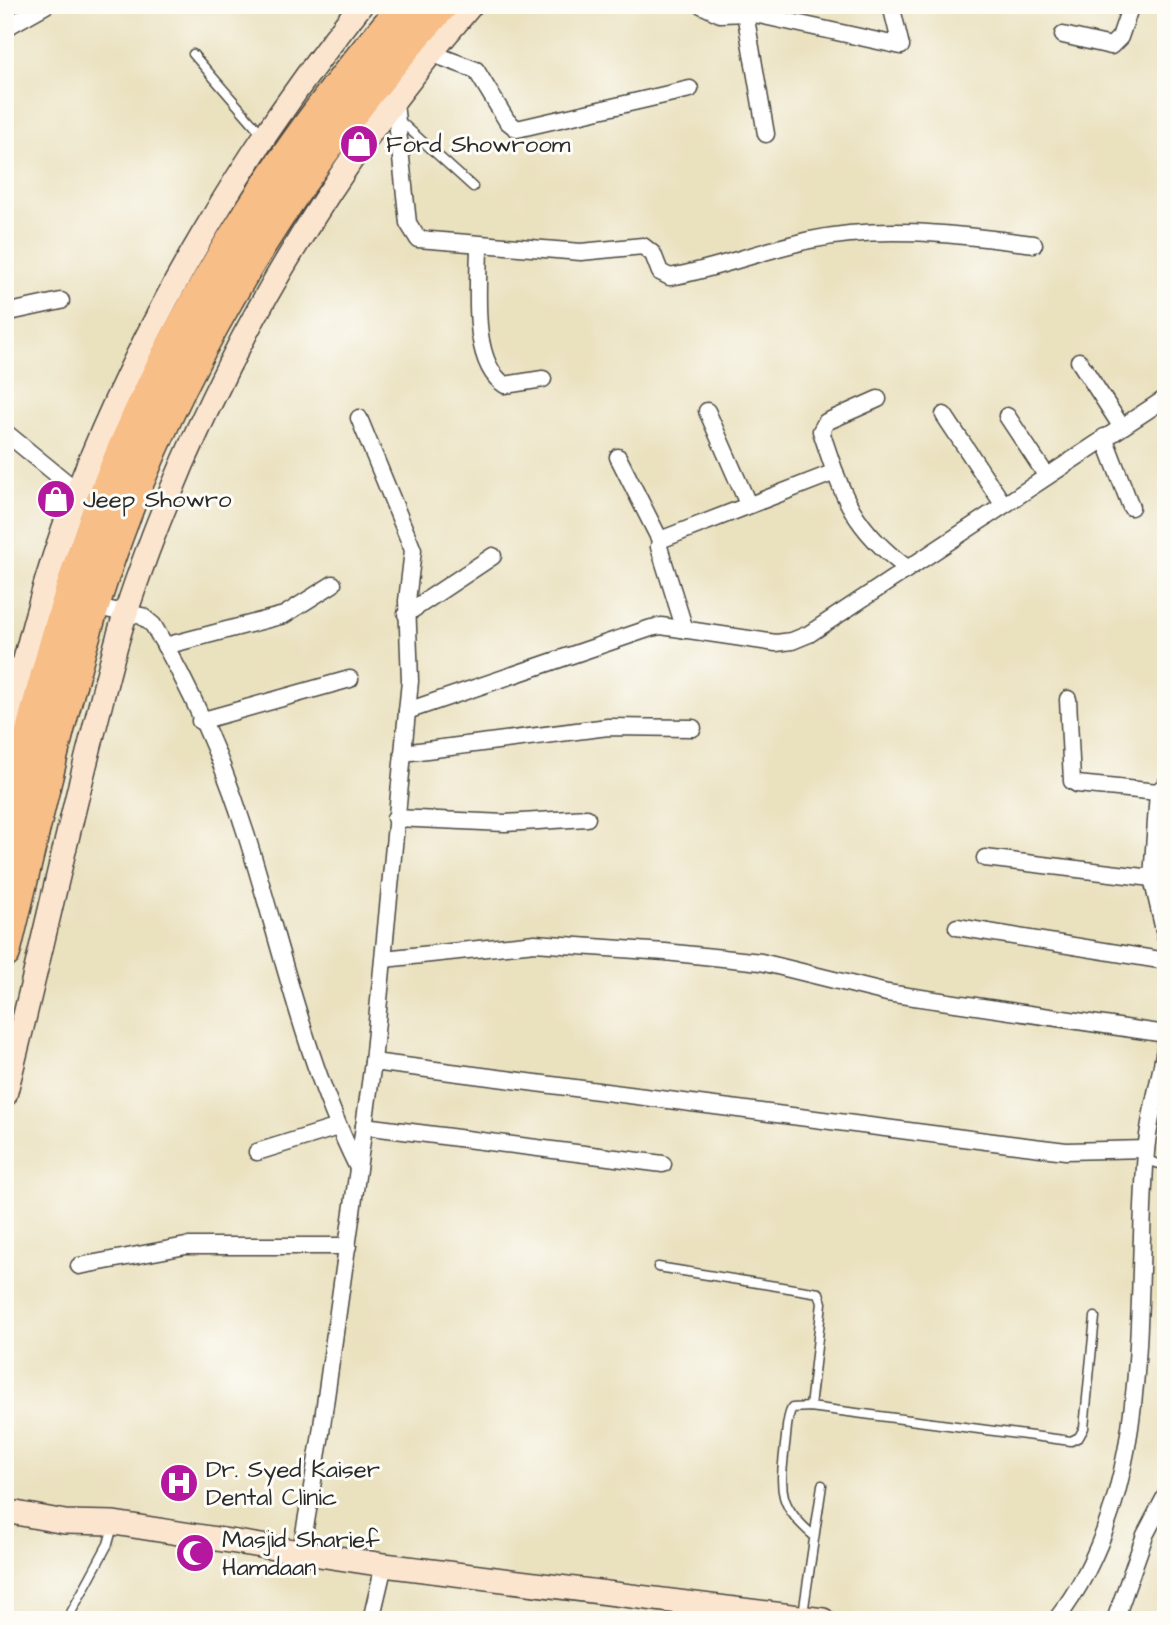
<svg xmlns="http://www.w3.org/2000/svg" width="1171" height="1625" font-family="'Architects Daughter',sans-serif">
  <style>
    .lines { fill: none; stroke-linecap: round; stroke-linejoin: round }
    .lane-casing { stroke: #484641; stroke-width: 11 }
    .street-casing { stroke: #484641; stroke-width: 19 }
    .secondary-casing { stroke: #484641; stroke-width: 26 }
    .highway-casing { stroke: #484641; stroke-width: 33 }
    .lane { stroke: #fff; stroke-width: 8 }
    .street { stroke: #fff; stroke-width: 16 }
    .secondary { stroke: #fce5cf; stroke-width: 23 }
    .highway { stroke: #f7be87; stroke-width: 30 }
    .labels { text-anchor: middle; stroke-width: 6; stroke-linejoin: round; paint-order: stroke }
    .poi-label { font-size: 24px; fill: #2b2b2b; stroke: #fdfcf7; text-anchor: start }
  </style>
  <rect width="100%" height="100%" fill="#fdfcf7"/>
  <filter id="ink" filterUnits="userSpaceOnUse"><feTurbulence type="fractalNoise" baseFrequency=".0143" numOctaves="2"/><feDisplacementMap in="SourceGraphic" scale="14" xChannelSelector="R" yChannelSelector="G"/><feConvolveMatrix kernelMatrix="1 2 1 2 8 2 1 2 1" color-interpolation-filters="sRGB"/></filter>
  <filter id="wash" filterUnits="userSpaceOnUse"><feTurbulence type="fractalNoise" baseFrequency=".00686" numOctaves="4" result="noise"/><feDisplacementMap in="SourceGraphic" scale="28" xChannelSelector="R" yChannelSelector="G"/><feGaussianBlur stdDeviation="1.57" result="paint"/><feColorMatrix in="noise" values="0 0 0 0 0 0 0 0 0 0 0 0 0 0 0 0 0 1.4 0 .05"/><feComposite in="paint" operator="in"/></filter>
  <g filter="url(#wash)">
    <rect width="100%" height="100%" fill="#eae1bf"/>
  </g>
  <g filter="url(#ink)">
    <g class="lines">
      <defs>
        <g id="lane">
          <polyline points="193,54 262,134"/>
          <polyline points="399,120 473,187"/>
          <polyline points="5,661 22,665"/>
          <polyline points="1146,1160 1166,1166"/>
          <polyline points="658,1267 819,1293 822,1303 810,1407"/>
          <path d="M 814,1536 C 777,1505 780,1490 785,1445 C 787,1433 786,1418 792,1408 L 810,1407 L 1071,1441 L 1079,1437 L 1084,1428 L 1095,1317"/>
          <polyline points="803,1614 822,1485"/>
          <polyline points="67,1620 108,1544 113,1526"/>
        </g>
        <g id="street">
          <polyline points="701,5 720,14 750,13 901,46 891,5"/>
          <polyline points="745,13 766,134"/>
          <polyline points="5,28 46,5"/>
          <polyline points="1063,35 1111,46 1120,37 1131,5"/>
          <polyline points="433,54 476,70 507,121 517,129 690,89"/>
          <path d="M 395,103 L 408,223 L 418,239 L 581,252 L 643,246 L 653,254 L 660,272 L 670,277 C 717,269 763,250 810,240 C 884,224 960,235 1034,244"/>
          <path d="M 479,245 C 479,282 469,362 505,385 L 543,379"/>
          <polyline points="5,313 61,301"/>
          <polyline points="1079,361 1121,426"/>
          <path d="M 878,399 L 826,422 L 821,431 C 842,494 851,527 907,568"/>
          <polyline points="707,411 748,504"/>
          <polyline points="944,415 1003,504"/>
          <polyline points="1007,416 1046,475"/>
          <polyline points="5,432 77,491"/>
          <polyline points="1104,437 1131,507"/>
          <polyline points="618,457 660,540"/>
          <path d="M 95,607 L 142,616 L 153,625 C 191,687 224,764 246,834 C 281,945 305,1061 357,1166"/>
          <polyline points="406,614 493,556"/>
          <polyline points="685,630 659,547 660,540 835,472"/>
          <polyline points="165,646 284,615 333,584"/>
          <polyline points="1068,699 1072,781 1077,784 1158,792"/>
          <polyline points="407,711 651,628 661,626 776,643 792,641 809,634 1166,398"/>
          <polyline points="200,721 350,679"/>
          <polyline points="403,753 608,727 693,728"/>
          <polyline points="1166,784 1158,792 1152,878 1166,939"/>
          <polyline points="395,818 505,823 587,818"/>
          <polyline points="985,858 1152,878"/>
          <polyline points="957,927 1166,961"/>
          <polyline points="384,959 535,943 665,952 761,962 887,993 1166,1034"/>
          <polyline points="373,1062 1017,1145 1066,1151 1146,1149"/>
          <polyline points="364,1126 663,1164"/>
          <polyline points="257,1152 338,1127"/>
          <polyline points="79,1266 186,1246 348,1246"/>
          <polyline points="301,1551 320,1440 373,1062 410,681 407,601 413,550 359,418"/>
          <polyline points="371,1620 384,1565"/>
          <path d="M 1056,1620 C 1156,1490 1134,1307 1146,1152 C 1149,1115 1161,1078 1166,1042"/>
          <polyline points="1115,1620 1145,1535 1166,1495"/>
        </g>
        <g id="secondary">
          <path d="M 5,741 C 25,657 46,570 78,490 C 146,317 244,151 361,5"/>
          <path d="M 5,1095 C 37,972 63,848 95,726 C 105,687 114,647 127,609 C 202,385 317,184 471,5"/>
          <polyline points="5,1511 65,1522 114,1523 384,1565 823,1620"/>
        </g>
        <g id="highway">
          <path d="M 5,838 C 31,728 58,619 97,513 C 165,332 276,150 405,5"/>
          <path d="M 5,953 C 41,807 71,657 125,517 C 196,330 308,153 443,5"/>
        </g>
      </defs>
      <use href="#lane" class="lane-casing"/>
      <use href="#street" class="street-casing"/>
      <use href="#secondary" class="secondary-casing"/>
      <use href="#highway" class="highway-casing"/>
      <use href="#lane" class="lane"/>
      <use href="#street" class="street"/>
      <use href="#secondary" class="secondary"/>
      <use href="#highway" class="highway"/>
    </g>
  </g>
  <defs>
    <symbol id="shop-disc" viewBox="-11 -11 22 22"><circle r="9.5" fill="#b5179e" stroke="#fdfcf7"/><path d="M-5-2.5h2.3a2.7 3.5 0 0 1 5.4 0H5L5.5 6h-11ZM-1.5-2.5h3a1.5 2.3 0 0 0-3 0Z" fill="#fff"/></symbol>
    <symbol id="hospital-disc" viewBox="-11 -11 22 22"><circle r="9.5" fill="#b5179e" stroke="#fdfcf7"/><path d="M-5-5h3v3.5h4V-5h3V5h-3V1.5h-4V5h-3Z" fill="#fff"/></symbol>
    <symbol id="mosque-disc" viewBox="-11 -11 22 22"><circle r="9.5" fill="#b5179e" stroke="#fdfcf7"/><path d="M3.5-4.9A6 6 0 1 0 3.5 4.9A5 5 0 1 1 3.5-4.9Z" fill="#fff"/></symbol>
  </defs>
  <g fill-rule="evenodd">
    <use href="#shop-disc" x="337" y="122" width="44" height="44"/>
    <use href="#shop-disc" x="34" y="477" width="44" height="44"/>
    <use href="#hospital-disc" x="157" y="1461" width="44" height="44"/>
    <use href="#mosque-disc" x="173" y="1531" width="44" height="44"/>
  </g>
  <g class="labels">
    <g class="poi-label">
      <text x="386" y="152">Ford Showroom</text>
      <text x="83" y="507">Jeep Showro</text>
      <text x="206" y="1477">Dr. Syed Kaiser<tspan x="206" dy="28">Dental Clinic</tspan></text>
      <text x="222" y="1547">Masjid Sharief<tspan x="222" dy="28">Hamdaan</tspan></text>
    </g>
  </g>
  <rect width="1171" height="1625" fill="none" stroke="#fdfcf7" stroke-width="28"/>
</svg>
